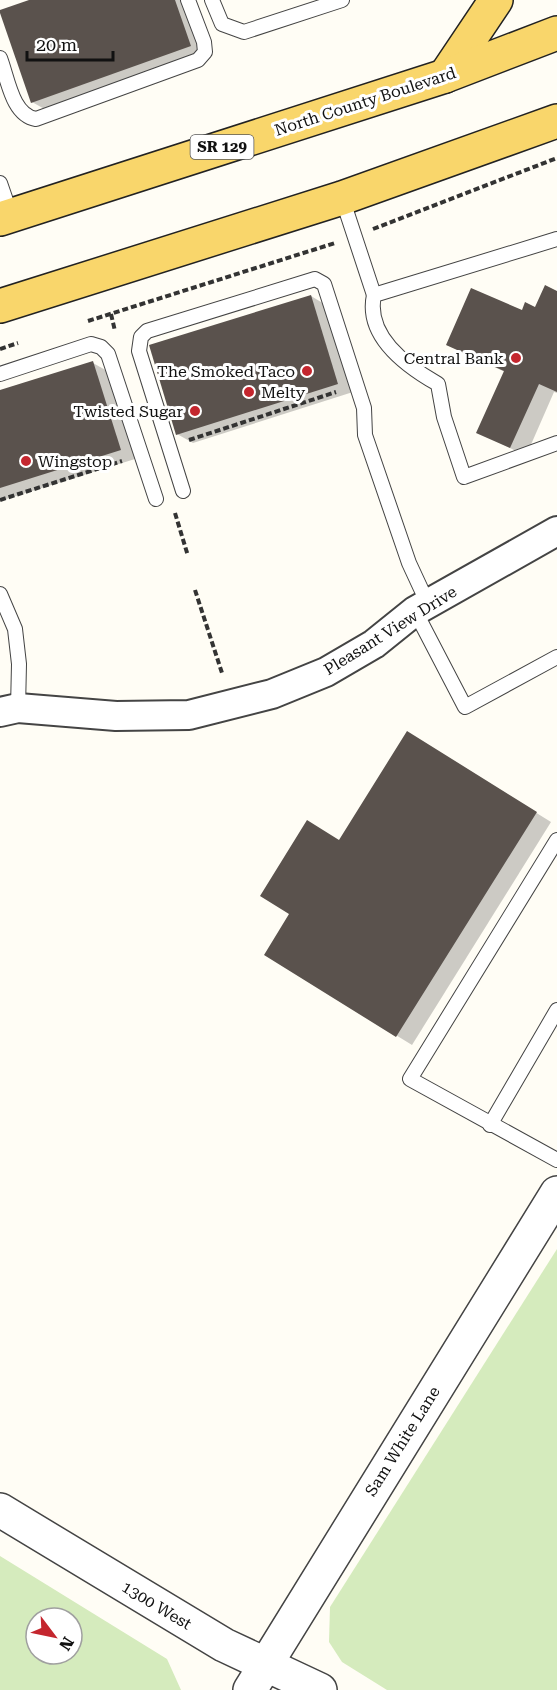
<svg xmlns="http://www.w3.org/2000/svg" width="557" height="1690" font-family="'Roboto Serif',serif">
  <style>
    .green { fill: #d5ebbd; fill-rule: evenodd }
    .shadow { fill: #0003 }
    .building { fill: #5a524d }
    .lines { fill: none; stroke-linecap: round; stroke-linejoin: round }
    .service-casing { stroke: #444; stroke-width: 16 }
    .minor-casing { stroke: #444; stroke-width: 32 }
    .tertiary-casing { stroke: #444; stroke-width: 36 }
    .primary-casing { stroke: #222; stroke-width: 36 }
    .path { stroke: #333; stroke-width: 4; stroke-dasharray: 6 3; stroke-linecap: butt }
    .service { stroke: #fff; stroke-width: 14 }
    .minor { stroke: #fff; stroke-width: 28 }
    .tertiary { stroke: #fff; stroke-width: 33 }
    .primary { stroke: #f9d66b; stroke-width: 33 }
    .poi-dot { fill: #c4262e; stroke: #fff; stroke-width: 2 }
    .labels { text-anchor: middle; stroke-width: 6; stroke-linejoin: round; paint-order: stroke }
    .shield { fill: #fff; stroke: #585858; stroke-width: 1.5 }
    .shield-label { font-size: 15px; font-weight: bold; fill: #111 }
    .street-label { font-size: 16px; fill: #111; stroke: #fff }
    .poi-label { font-size: 16px; fill: #111; stroke: #fff; text-anchor: end }
  </style>
  <rect width="100%" height="100%" fill="#fffdf5"/>
  <g class="green">
    <polygon points="557,1249 557,1690 387,1690 342,1662 329,1642 330,1607"/>
    <path d="M 0,1556 L 167,1659 L 181,1690 L 0,1690 ZM 36,1618 L 72,1618 L 72,1654 L 36,1654 Z"/>
  </g>
  <g class="shadow">
    <polygon points="33,0 187,0 206,55 48,111 32,102"/>
    <polygon points="557,292 557,393 554,392 526,456 478,432 505,372 447,345 536,309"/>
    <polygon points="311,296 326,305 353,392 193,443 177,434"/>
    <polygon points="93,363 109,372 135,459 0,501 0,392"/>
    <polygon points="423,742 551,822 412,1045 266,955"/>
  </g>
  <g class="building">
    <polygon points="29,0 175,0 191,46 31,103 0,13 0,10"/>
    <polygon points="545,285 557,291 557,392 539,384 510,448 476,433 504,371 446,345 471,288 522,310 525,302 535,307"/>
    <polygon points="311,295 338,384 176,435 149,345"/>
    <polygon points="93,361 121,450 0,488 0,390"/>
    <polygon points="407,731 537,812 396,1037 264,955 289,914 260,896 307,820 339,840"/>
  </g>
  <g class="lines">
    <defs>
      <g id="service">
        <polyline points="212,0 222,24 244,32 342,0"/>
        <path d="M 0,58 C 8,79 12,115 36,119 L 198,60 L 205,52 L 204,42 L 188,0"/>
        <polyline points="0,183 11,215"/>
        <polyline points="342,198 374,295"/>
        <path d="M 557,239 L 374,295 C 365,336 406,366 438,384 L 444,417 L 464,477 L 557,443"/>
        <polyline points="0,374 91,344 101,347 108,354 156,499"/>
        <polyline points="183,491 139,351 141,337 147,331 315,279 324,284 364,408 365,435 409,563 428,604"/>
        <polyline points="0,594 15,629 19,664 18,708"/>
        <polyline points="415,611 465,707 557,657"/>
        <polyline points="557,840 410,1079 557,1160"/>
        <polyline points="490,1125 557,1010"/>
      </g>
      <polyline id="minor" points="0,712 18,708 116,716 189,715 272,694 326,672 374,644 415,611 557,531"/>
      <g id="tertiary">
        <polyline points="0,1510 224,1645 320,1690"/>
        <polyline points="250,1690 557,1193"/>
      </g>
      <g id="primary">
        <polyline points="445,76 496,0"/>
        <polyline points="0,219 445,76 557,33"/>
        <polyline points="0,306 342,198 557,121"/>
      </g>
    </defs>
    <use href="#service" class="service-casing"/>
    <use href="#minor" class="minor-casing"/>
    <use href="#tertiary" class="tertiary-casing"/>
    <use href="#primary" class="primary-casing"/>
    <g class="path">
      <polyline points="373,229 557,158"/>
      <polyline points="111,314 115,331"/>
      <polyline points="88,321 335,243"/>
      <polyline points="0,349 18,343"/>
      <polyline points="189,440 336,392"/>
      <polyline points="0,500 122,461"/>
      <polyline points="175,513 188,556"/>
      <polyline points="195,590 222,673"/>
    </g>
    <use href="#service" class="service"/>
    <use href="#minor" class="minor"/>
    <use href="#tertiary" class="tertiary"/>
    <use href="#primary" class="primary"/>
  </g>
  <g class="poi-dot">
    <circle cx="516" cy="358" r="6"/>
    <circle cx="307" cy="371" r="6"/>
    <circle cx="249" cy="392" r="6"/>
    <circle cx="195" cy="411" r="6"/>
    <circle cx="26" cy="461" r="6"/>
  </g>
  <g class="labels">
    <rect class="shield" x="190.5" y="135" width="63" height="24" rx="4.5"/>
    <g class="shield-label">
      <text x="222" y="152">SR 129</text>
    </g>
    <g class="street-label">
      <text transform="translate(365 101) rotate(-18)" y="6">North County Boulevard</text>
      <text transform="translate(390 630) rotate(-32)" y="6">Pleasant View Drive</text>
      <text transform="translate(402 1441) rotate(-58)" y="6">Sam White Lane</text>
      <text transform="translate(157 1605) rotate(31)" y="6">1300 West</text>
    </g>
    <g class="poi-label">
      <text x="504" y="364">Central Bank</text>
      <text x="295" y="377">The Smoked Taco</text>
      <text x="261" y="398" text-anchor="start">Melty</text>
      <text x="183" y="417">Twisted Sugar</text>
      <text x="38" y="467" text-anchor="start">Wingstop</text>
    </g>
  </g>
  <g transform="translate(54 1636) rotate(122)"><circle r="28" fill="#ffffff" stroke="#a0a0a0" stroke-width="1.5"/>
  <path d="M0-4.5L10 22L0 15L-10 22Z" fill="#c4262e"/>
  <text y="-9" font-size="16" font-weight="bold" text-anchor="middle" fill="#111111">N</text>
  </g>
  <path d="M27 51v9h86v-9" fill="none" stroke="#111111" stroke-width="3"/>
  <text x="36" y="51" font-size="18" fill="#111111" stroke="#ffffff" stroke-width="4.5" paint-order="stroke">20 m</text>
</svg>
